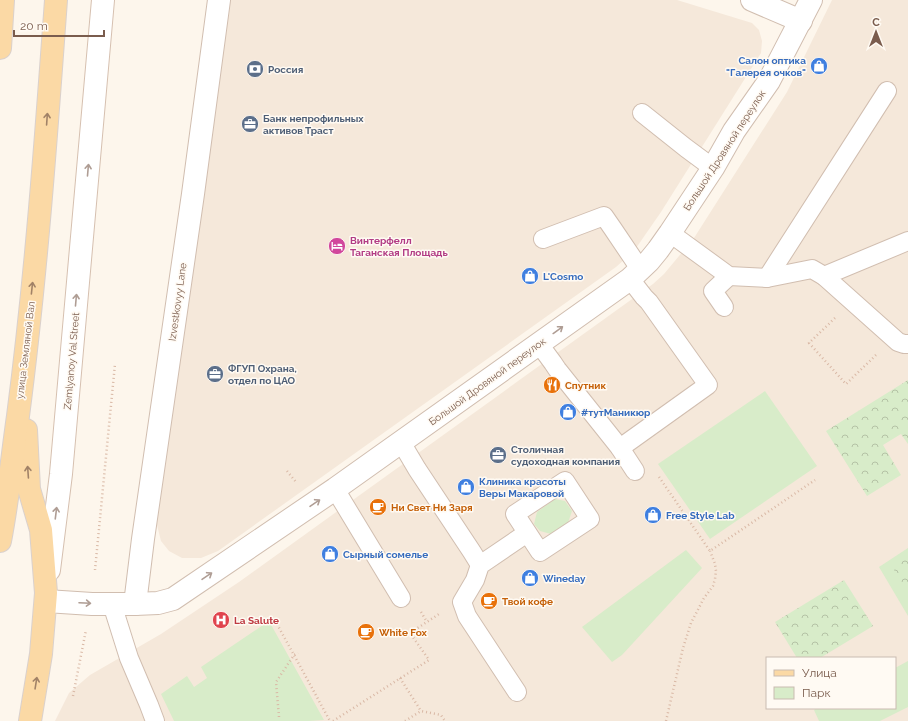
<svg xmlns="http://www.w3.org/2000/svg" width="908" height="721" font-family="Raleway,sans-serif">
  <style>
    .residential { fill: #f5e8da; fill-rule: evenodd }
    .green { fill: #d8ecc9 }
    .forest { fill: url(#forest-crowns) }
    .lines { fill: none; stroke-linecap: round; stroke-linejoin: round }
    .lane-casing { stroke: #d1beb0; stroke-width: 20 }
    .street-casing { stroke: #d1beb0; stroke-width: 24 }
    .secondary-casing { stroke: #d6c0b0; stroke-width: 24 }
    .primary-casing { stroke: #dad1cd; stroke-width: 24 }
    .path { stroke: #d9b8a5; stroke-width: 2.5; stroke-dasharray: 1 3; stroke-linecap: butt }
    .lane { stroke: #fff; stroke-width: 18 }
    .street { stroke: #fff; stroke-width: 22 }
    .secondary { stroke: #fff; stroke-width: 22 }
    .primary { stroke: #fbd9a5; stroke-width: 22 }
    .oneway { stroke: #a18267 }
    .oneway2 { stroke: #af9d94 }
    .labels { text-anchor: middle; stroke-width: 3; stroke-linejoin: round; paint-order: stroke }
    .shop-label { font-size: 10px; font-weight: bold; fill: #366cbe; stroke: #fffaf3; text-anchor: start }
    .service-label { font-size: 10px; font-weight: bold; fill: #4e5e75; stroke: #fffaf3; text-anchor: start }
    .street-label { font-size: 10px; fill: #7a5c4d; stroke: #fffaf3 }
    .hotel-label { font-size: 10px; font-weight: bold; fill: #b23c85; stroke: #fffaf3; text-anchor: start }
    .food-label { font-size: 10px; font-weight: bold; fill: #c56008; stroke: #fffaf3; text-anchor: start }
    .health-label { font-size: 10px; font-weight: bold; fill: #be3a42; stroke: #fffaf3; text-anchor: start }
  </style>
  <defs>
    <pattern id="forest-crowns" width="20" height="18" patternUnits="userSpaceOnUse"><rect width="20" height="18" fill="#d8ecc9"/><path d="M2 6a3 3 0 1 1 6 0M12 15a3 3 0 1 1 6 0" fill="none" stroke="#b4c2a5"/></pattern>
  </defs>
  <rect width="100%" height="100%" fill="#fdf6ec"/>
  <g class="residential">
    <polygon points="230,0 677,0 752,23 759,30 762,41 761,53 661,212 634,251 616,267 218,551 201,558 182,558 169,551 161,541 157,525 158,507"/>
    <path d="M 832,0 L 908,0 L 908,721 L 55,721 L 69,693 L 90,675 L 161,634 L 239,582 L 653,284 L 664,274 L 694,238 L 787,92 ZM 767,658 L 895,658 L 895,708 L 767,708 Z"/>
  </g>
  <g class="green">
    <polygon points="765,391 817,466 710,539 658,464"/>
    <polygon points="555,499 565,501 572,511 568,523 551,534 540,531 534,524 537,512"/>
    <polygon points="908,548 908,616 879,567"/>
    <polygon points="686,550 702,568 622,655 612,662 582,627"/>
    <polygon points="269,621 324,720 309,721 174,721 161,694 187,676 194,687 207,678 201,667"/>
    <polygon points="908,661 908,707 880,721 819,721 814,710 817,708 895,708 895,668"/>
  </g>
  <g class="forest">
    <polygon points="908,380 908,444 901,434 883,445 901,475 867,496 826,431"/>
    <polygon points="908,557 908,592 892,567"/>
    <polygon points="844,580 873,626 820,658 797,658 775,622"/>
  </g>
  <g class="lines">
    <defs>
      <g id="lane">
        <polyline points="642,113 686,148 713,168"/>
        <polyline points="670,233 729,276 767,278 812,269 824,276"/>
        <polyline points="543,239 604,216 613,229 640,269"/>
        <polyline points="908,241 824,276 898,342 904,344 908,344"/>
        <polyline points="767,278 887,91"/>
        <polyline points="724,307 713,291 729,276"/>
        <polyline points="539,344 553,363 557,369 620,448 635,471"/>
        <polyline points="401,442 417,469 472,552 480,565"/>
        <polyline points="620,448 708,385 649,302 644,297 630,279"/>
        <polygon points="565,481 590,519 540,552 515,514"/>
        <polyline points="335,489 401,598"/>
        <polyline points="112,604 129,658 149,705 155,721"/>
        <polyline points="517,692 467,616 462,602 475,580 480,565 527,533"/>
      </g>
      <g id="street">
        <polyline points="752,0 801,21"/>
        <polyline points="46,601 92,604 135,604 158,603 173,599 335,489 630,279 649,261 658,250 670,233 713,168 734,131 769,81 811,0"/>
        <polyline points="135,604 143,539 193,194 219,0"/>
      </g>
      <polyline id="secondary" points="49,570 61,474 103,0"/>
      <g id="primary">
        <polyline points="0,48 3,0"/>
        <polyline points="26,430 29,489 41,530 46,593 41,654 30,721"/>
        <path d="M 0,541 C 8,500 12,458 18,416 C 36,278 46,139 56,0"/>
      </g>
    </defs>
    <use href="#lane" class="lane-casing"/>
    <use href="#street" class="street-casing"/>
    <use href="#secondary" class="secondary-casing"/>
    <use href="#primary" class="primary-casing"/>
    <g class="path">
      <polyline points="835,318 809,343 846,384 876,355"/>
      <polyline points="287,471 296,482"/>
      <polyline points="659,477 710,551 815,480"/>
      <polyline points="95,570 115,364"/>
      <polyline points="421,612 427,622"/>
      <polyline points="277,624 330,721"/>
      <polyline points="400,678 421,711"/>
      <polyline points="73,696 86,630"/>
      <polyline points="279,717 276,682 294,655 298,653"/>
      <polyline points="333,721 429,660 410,633 439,614"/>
      <polyline points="405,721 421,711 441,715 445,721"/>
      <polyline points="666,721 683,648 691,623 704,598 713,586 715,579 716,571 715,564 710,551"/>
    </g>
    <use href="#lane" class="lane"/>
    <use href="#street" class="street"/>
    <use href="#secondary" class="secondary"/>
    <use href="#primary" class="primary"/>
  </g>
  <defs><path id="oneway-shaft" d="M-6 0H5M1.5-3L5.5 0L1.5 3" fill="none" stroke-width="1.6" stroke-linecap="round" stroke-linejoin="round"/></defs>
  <g class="oneway">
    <use href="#oneway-shaft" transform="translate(47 119) rotate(-86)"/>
    <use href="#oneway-shaft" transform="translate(32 288) rotate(-84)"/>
    <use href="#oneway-shaft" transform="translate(28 472) rotate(-94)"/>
    <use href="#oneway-shaft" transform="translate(36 683) rotate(-81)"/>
  </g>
  <g class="oneway2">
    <use href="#oneway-shaft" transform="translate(88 170) rotate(-85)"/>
    <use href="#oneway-shaft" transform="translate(76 300) rotate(-85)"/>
    <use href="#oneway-shaft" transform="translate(558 330) rotate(-36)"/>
    <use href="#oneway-shaft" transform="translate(315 503) rotate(-34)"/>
    <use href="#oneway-shaft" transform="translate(56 513) rotate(-83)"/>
    <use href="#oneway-shaft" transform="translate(207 576) rotate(-34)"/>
    <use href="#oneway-shaft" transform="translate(85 603) rotate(3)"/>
  </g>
  <defs>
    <symbol id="shop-disc" viewBox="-11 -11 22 22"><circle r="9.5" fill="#3f7fe0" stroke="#fffaf3"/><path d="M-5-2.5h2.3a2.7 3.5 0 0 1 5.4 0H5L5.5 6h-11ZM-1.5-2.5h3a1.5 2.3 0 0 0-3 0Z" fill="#fff"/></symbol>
    <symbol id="bank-disc" viewBox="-11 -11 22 22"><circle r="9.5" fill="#5c6f8a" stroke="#fffaf3"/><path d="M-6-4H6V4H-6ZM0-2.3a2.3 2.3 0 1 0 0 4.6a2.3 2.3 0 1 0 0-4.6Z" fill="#fff"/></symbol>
    <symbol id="office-disc" viewBox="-11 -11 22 22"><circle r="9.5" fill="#5c6f8a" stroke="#fffaf3"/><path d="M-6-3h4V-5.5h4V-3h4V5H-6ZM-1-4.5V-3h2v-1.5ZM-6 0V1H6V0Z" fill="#fff"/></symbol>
    <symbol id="hotel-disc" viewBox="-11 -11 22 22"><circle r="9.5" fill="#d1479c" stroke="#fffaf3"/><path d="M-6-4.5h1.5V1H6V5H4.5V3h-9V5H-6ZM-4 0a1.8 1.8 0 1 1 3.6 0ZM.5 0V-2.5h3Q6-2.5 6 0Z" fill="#fff"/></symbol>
    <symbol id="restaurant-disc" viewBox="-11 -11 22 22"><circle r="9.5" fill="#e8710a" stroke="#fffaf3"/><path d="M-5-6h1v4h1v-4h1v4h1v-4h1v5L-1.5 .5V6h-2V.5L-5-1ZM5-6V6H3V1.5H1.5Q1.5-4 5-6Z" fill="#fff"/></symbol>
    <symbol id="cafe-disc" viewBox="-11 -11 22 22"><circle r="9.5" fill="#e8710a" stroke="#fffaf3"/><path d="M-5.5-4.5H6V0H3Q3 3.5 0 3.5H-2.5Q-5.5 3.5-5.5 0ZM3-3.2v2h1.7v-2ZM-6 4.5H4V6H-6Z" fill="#fff"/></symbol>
    <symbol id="hospital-disc" viewBox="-11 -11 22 22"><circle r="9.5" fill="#e0444e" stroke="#fffaf3"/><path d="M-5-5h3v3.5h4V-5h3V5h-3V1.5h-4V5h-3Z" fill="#fff"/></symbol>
  </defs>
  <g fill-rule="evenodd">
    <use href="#shop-disc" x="809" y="56" width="20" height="20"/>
    <use href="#bank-disc" x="245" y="59" width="20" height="20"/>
    <use href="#office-disc" x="240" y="114" width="20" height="20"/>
    <use href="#hotel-disc" x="327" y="236" width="20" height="20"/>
    <use href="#shop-disc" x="520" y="266" width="20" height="20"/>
    <use href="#office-disc" x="205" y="364" width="20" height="20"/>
    <use href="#restaurant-disc" x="542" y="375" width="20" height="20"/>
    <use href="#shop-disc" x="558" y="402" width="20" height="20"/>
    <use href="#office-disc" x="488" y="445" width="20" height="20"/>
    <use href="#shop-disc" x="456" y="477" width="20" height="20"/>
    <use href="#cafe-disc" x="368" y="497" width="20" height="20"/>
    <use href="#shop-disc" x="643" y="505" width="20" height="20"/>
    <use href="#shop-disc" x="320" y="544" width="20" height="20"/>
    <use href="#shop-disc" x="520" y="568" width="20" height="20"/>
    <use href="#cafe-disc" x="479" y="591" width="20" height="20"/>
    <use href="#hospital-disc" x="211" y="610" width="20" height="20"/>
    <use href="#cafe-disc" x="356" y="622" width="20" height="20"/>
  </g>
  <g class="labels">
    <g class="shop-label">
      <text x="806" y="64" text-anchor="end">Салон оптика<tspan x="806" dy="12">"Галерея очков"</tspan></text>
      <text x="543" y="280">L'Cosmo</text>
      <text x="581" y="416">#тутМаникюр</text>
      <text x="479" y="485">Клиника красоты<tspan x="479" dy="12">Веры Макаровой</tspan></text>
      <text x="666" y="519">Free Style Lab</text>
      <text x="343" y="558">Сырный сомелье</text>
      <text x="543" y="582">Wineday</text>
    </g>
    <g class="service-label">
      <text x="268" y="73">Россия</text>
      <text x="263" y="122">Банк непрофильных<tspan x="263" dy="12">активов Траст</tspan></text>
      <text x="228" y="372">ФГУП Охрана,<tspan x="228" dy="12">отдел по ЦАО</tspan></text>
      <text x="511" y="453">Столичная<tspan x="511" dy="12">судоходная компания</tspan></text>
    </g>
    <g class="street-label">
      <text transform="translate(724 150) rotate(-57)" y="4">Большой Дровяной переулок</text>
      <text transform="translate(177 302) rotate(-82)" y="4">Izvestkovyy Lane</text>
      <text transform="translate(25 350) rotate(-83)" y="4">улица Земляной Вал</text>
      <text transform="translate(71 361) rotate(-85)" y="4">Zemlyanoy Val Street</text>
      <text transform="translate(487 381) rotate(-36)" y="4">Большой Дровяной переулок</text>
    </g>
    <g class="hotel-label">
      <text x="350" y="244">Винтерфелл<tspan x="350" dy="12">Таганская Площадь</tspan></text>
    </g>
    <g class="food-label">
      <text x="565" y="389">Спутник</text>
      <text x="391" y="511">Ни Свет Ни Заря</text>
      <text x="502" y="605">Твой кофе</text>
      <text x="379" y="636">White Fox</text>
    </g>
    <g class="health-label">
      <text x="234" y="624">La Salute</text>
    </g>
  </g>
  <rect x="766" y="657" width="130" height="52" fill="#fffaf3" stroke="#cabbb1"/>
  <rect x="774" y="670" width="20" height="6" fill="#fbd9a5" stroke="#cabbb1"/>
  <text x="802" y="677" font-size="12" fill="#7a5c4d">Улица</text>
  <rect x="774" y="687" width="20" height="12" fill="#d8ecc9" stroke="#cabbb1"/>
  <text x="802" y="697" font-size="12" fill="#7a5c4d">Парк</text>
  <g transform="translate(876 32)" stroke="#fffaf3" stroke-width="3" paint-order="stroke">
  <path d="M0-3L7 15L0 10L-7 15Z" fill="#7a5c4d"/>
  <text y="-6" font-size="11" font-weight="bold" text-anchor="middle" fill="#7a5c4d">С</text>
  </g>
  <path d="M14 30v6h90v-6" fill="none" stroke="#7a5c4d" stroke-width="2"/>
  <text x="20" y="30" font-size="12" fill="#7a5c4d" stroke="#fffaf3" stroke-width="3" paint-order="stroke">20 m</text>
</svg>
